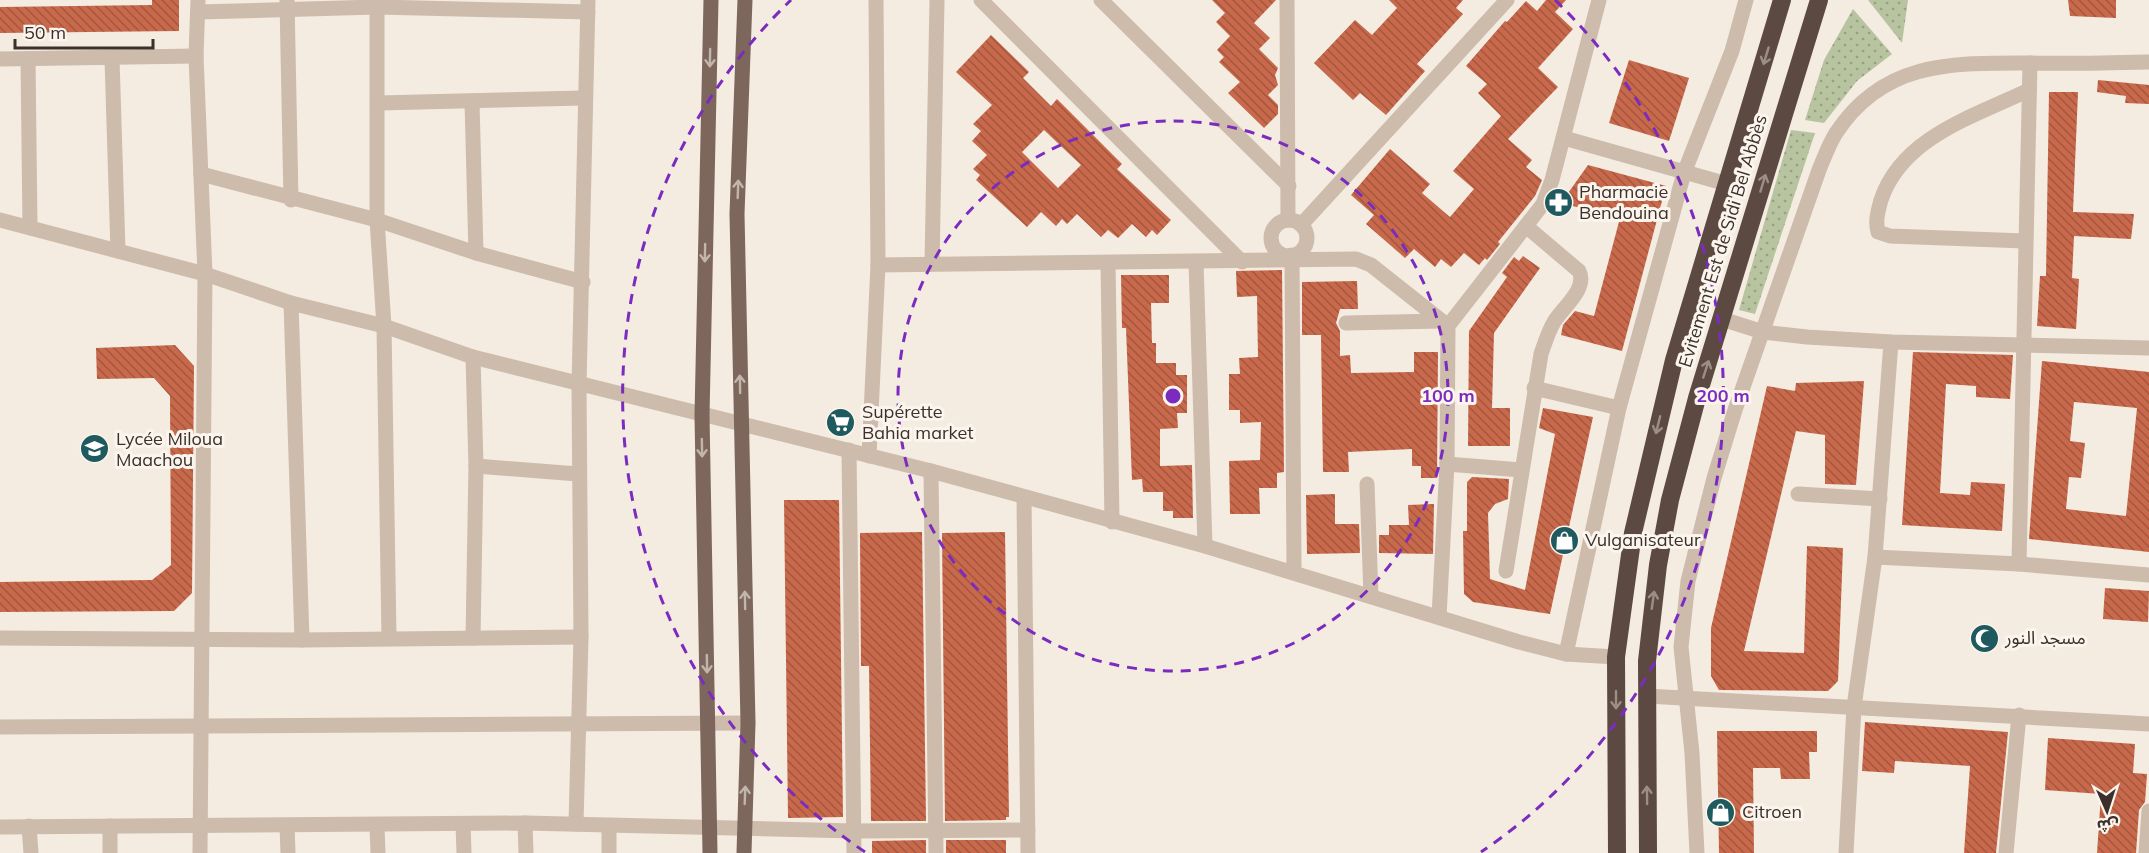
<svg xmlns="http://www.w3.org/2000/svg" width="2149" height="853" font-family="Mulish,'Noto Sans Arabic',sans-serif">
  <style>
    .park { fill: url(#park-dots) }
    .building { fill: url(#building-back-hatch); fill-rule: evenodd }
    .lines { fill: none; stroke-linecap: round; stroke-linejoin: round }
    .minor { stroke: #cdbbac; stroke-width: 15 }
    .major { stroke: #7d675c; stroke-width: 15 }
    .highway { stroke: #5c4a42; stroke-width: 18 }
    .oneway { stroke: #9c8e87 }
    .oneway2 { stroke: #c2b5ac }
    .ring { fill: none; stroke: #7b2cbf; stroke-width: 3; stroke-dasharray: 10 8 }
    .labels { text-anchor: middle; stroke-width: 6; stroke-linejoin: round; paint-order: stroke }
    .poi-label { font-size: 18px; fill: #3b302b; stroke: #fbf5ee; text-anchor: start }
    .street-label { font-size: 18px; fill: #3b302b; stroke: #fbf5ee }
    .centre { fill: #7b2cbf; stroke: #fbf5ee; stroke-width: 3 }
    .ring-label { font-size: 18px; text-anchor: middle; font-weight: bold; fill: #7b2cbf; stroke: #fbf5ee; stroke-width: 6; stroke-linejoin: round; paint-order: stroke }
  </style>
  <defs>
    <pattern id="park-dots" width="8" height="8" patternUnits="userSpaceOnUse" patternTransform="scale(1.5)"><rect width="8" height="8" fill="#b8c4a0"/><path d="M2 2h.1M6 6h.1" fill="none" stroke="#97a083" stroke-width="1.8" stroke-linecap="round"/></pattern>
    <pattern id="building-back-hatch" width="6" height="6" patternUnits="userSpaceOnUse" patternTransform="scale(1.5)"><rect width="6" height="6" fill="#c8694b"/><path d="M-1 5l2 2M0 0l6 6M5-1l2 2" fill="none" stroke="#a4573f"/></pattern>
  </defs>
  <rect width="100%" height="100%" fill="#f4ebe1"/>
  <g class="park">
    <polygon points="1868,0 1908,0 1902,43"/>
    <polygon points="1853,9 1892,54 1857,81 1824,123 1805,120 1824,60"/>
    <polygon points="1791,130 1815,133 1755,314 1739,310"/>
  </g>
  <g class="building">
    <polygon points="152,0 179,0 179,31 0,33 0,7 152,5"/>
    <polygon points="1212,0 1276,0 1254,23 1270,38 1259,49 1278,68 1275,75 1278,85 1268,95 1278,105 1278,114 1264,128 1228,93 1240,82 1219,62 1224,57 1217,50 1230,36 1216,22 1225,13"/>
    <polygon points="1389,0 1463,0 1456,8 1463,14 1417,64 1425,71 1386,115 1360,93 1353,100 1314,63 1355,20 1372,35 1397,8"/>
    <polygon points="1546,0 1566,0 1555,12 1573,29 1538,68 1558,87 1508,139 1532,160 1526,167 1542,180 1535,196 1498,242 1500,244 1487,260 1485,258 1479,265 1464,253 1451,267 1441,259 1435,267 1414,249 1405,258 1366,224 1374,215 1351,195 1390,149 1430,184 1422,193 1450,217 1474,189 1453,171 1501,116 1478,93 1487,84 1466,66 1505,21 1507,22 1526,1 1537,11"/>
    <polygon points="2068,0 2116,0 2116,18 2070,16"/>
    <path d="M 991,35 L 1029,72 L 1023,78 L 1051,106 L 1057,99 L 1122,164 L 1117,169 L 1171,220 L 1157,235 L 1152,230 L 1146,237 L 1132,224 L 1118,238 L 1108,230 L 1101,237 L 1077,214 L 1067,224 L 1062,219 L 1056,226 L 1041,212 L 1027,227 L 976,180 L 980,175 L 973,169 L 987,155 L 972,141 L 981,131 L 973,124 L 992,105 L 956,72 ZM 1044,130 L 1081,165 L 1058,188 L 1022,152 Z"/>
    <polygon points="1629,60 1689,78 1669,141 1609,123"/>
    <polygon points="2098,80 2149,85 2149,104 2125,103 2126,96 2097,92"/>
    <polygon points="2049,92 2078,92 2073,212 2134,214 2131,239 2074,236 2072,278 2079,279 2076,329 2037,326 2040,276 2046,276"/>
    <polygon points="1588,165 1666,186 1622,351 1561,335 1563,325 1575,311 1594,316 1620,218 1561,203"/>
    <polygon points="1523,256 1540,268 1494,333 1492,408 1510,408 1510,446 1468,446 1469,331 1507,277 1502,273 1514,257 1519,261"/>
    <polygon points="1282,270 1284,472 1277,473 1277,488 1259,488 1260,514 1230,514 1229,461 1260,460 1261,422 1240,423 1240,410 1229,410 1229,374 1240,374 1239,358 1258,357 1257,296 1237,297 1236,271"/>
    <polygon points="1121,275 1169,275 1169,303 1151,303 1152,343 1156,343 1156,363 1176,363 1176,375 1187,375 1187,413 1177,413 1178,428 1160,429 1160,466 1192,465 1193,518 1173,518 1173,511 1163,511 1163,492 1143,492 1142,479 1132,480 1126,328 1122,328"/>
    <polygon points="1357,281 1358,309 1340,309 1336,323 1340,331 1340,356 1350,355 1351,373 1414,372 1414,352 1438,352 1437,478 1421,478 1421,466 1412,466 1412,449 1348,452 1349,472 1323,472 1321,335 1302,335 1302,282"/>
    <polygon points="175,345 194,366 192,593 174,611 0,612 0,582 152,580 171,565 170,396 154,378 97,379 96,348"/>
    <polygon points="1913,352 2013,355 2010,399 1976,397 1976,386 1946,384 1940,493 1970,495 1971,482 2005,484 2002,531 1902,525"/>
    <path d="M 2042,361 L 2149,372 L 2149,552 L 2029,539 ZM 2074,402 L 2137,408 L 2126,516 L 2066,509 L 2069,477 L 2081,478 L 2085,443 L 2070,441 Z"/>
    <polygon points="1864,381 1856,485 1825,484 1825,435 1796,431 1744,651 1804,653 1807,546 1843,548 1838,681 1828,691 1719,690 1711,676 1711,628 1767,386 1795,391 1796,383"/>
    <polygon points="1543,408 1593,417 1550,614 1473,602 1464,594 1463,531 1467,531 1467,482 1472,477 1509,479 1508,499 1495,504 1488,513 1490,579 1525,590 1555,434 1539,428"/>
    <polygon points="1335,494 1335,524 1359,524 1360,553 1307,554 1306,495"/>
    <polygon points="784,500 839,500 843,817 788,818"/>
    <polygon points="1434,504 1433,554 1379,553 1379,535 1389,535 1389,525 1409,525 1408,505"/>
    <polygon points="922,532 926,821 871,821 869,666 861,666 860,533"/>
    <polygon points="1005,532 1009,817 1006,817 1006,820 945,821 942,533"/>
    <polygon points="2105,588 2149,591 2148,622 2103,619"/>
    <polygon points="1865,722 2008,732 1996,853 1964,853 1970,766 1895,761 1894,773 1862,771"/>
    <polygon points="1717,731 1817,731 1817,752 1809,752 1810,779 1781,779 1780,768 1753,768 1754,853 1719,853"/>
    <polygon points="2048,738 2135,744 2133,773 2147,774 2145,802 2139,810 2136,853 2097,853 2101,794 2045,790"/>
    <polygon points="926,840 926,853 872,853 872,841"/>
    <rect x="946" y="840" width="60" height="13"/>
  </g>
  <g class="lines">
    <g class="minor">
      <polyline points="198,0 196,56 205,274 200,853"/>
      <polyline points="287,0 291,200"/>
      <polyline points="377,0 377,220 384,326 389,638"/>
      <polyline points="981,0 1242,262"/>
      <polyline points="1101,0 1289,186"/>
      <polyline points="1287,0 1288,220"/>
      <polyline points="198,12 377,7 588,12"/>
      <polyline points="0,59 196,56"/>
      <polyline points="28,59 30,228"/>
      <polyline points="112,59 118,251"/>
      <polyline points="472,102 476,253"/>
      <polyline points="379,103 584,98"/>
      <polyline points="1564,138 1727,184"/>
      <polyline points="201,174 377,220 476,253 583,282"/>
      <polyline points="0,220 205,274 291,303 384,326 473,357 931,471 1205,546 1519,642 1566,654 1616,657"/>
      <circle cx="1289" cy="238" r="18"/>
      <polyline points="1301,225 1507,0"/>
      <path d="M 2025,241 L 1890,236 L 1878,232 C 1875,221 1878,211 1881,200 C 1902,137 1975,116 2029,90"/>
      <polyline points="1292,255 1294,573"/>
      <polyline points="1196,262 1205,546"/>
      <polyline points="1108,263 1112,522"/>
      <polyline points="932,264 937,0"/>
      <polyline points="878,265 1356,259 1371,265 1448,326"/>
      <polyline points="291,303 302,640"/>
      <polyline points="1722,319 1763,332 1807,337 1891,342 2149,348"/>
      <polyline points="1346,323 1441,321"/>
      <polyline points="473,357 476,466 473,638"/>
      <polyline points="1534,388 1619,408"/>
      <polyline points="849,450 854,853"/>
      <polyline points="869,456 878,265 876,0"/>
      <polyline points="1447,464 1521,470"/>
      <polyline points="476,466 578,474"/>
      <polyline points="931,471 936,853"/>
      <polyline points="1367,484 1371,596"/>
      <polyline points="1798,494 1880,499"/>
      <polyline points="1024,497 1028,853"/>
      <polyline points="1875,557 2019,564 2149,575"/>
      <polyline points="2019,564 2030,63"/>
      <path d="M 1506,571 L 1541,354 C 1545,343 1548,332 1554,322 C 1562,308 1588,289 1579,271 L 1527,227"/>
      <polyline points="1439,617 1447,464 1448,326 1543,204 1552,180 1599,0"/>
      <polyline points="0,638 302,640 581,637"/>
      <polyline points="1566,654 1619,408 1684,173 1732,51 1746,0"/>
      <polyline points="1647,696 2149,724"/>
      <polyline points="0,727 748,723"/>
      <polyline points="525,823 526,853"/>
      <polyline points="463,824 464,853"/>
      <polyline points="576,824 581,637 579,385 588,0"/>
      <polyline points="29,826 31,853"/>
      <polyline points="110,826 110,853"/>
      <polyline points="287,826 288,853"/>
      <polyline points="377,826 378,853"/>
      <polyline points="609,826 609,853"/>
      <polyline points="0,827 525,823 854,831 1028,830"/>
      <path d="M 1697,853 L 1692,753 L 1681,647 L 1688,581 L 1714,478 L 1735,410 L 1819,170 C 1824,158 1829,144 1836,133 C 1884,60 1953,63 2031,63 C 2070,64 2110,63 2149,62"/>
      <polyline points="1846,853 1854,707 1875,557 1891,342"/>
      <polyline points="2006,853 2019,715"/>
      <polyline points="2146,853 2149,811"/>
    </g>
    <g class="major">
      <polyline points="710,853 702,415 711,0"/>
      <polyline points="744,853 748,723 737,214 745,0"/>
    </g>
    <g class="highway">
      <polyline points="1617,853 1616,657 1633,533 1674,360 1782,0"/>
      <polyline points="1648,853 1647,661 1658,565 1670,500 1697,398 1819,0"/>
    </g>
  </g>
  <defs><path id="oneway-shaft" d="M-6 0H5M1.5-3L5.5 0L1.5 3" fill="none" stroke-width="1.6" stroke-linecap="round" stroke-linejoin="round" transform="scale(1.5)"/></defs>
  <g class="oneway">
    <use href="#oneway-shaft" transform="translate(1766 56) rotate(107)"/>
    <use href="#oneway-shaft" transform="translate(1763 183) rotate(-73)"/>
    <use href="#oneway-shaft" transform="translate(1706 369) rotate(-72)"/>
    <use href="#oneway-shaft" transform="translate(1658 425) rotate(104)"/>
    <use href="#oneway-shaft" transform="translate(1653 600) rotate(-82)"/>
    <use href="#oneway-shaft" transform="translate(1616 700) rotate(90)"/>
    <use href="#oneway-shaft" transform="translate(1647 795) rotate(-91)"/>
  </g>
  <g class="oneway2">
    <use href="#oneway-shaft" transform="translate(710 58) rotate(91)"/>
    <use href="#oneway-shaft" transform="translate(738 189) rotate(-88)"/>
    <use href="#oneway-shaft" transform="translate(705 253) rotate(91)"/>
    <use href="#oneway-shaft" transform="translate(740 384) rotate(-91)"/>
    <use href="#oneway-shaft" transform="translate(702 448) rotate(89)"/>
    <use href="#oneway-shaft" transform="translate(745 600) rotate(-91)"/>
    <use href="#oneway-shaft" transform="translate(707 664) rotate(89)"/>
    <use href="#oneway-shaft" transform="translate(745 795) rotate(-88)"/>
  </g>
  <g class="ring">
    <circle cx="1173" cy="396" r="275"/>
    <path d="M865 852A550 550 0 0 1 791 0M1555 0A550 550 0 0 1 1481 852"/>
  </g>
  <defs>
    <symbol id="pharmacy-disc" viewBox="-11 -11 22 22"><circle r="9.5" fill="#1f5a5e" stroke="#fbf5ee"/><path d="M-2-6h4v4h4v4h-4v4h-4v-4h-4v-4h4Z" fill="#fff"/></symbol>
    <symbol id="supermarket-disc" viewBox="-11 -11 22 22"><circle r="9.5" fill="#1f5a5e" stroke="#fbf5ee"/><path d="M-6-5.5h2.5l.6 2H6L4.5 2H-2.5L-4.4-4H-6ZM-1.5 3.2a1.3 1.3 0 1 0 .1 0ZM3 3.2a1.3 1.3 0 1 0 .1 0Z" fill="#fff"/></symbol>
    <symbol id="school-disc" viewBox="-11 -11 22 22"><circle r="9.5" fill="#1f5a5e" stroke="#fbf5ee"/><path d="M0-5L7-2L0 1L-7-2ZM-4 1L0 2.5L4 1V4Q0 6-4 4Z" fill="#fff"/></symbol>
    <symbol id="shop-disc" viewBox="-11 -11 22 22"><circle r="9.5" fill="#1f5a5e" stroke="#fbf5ee"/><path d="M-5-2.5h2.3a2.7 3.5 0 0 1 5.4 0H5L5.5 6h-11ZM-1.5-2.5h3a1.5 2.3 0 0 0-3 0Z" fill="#fff"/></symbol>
    <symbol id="mosque-disc" viewBox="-11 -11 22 22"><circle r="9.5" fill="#1f5a5e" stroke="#fbf5ee"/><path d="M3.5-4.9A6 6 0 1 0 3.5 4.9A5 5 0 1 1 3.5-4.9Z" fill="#fff"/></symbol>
  </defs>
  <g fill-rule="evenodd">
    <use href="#pharmacy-disc" x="1542" y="186" width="33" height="33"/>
    <use href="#supermarket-disc" x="824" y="406" width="33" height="33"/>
    <use href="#school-disc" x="78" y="432" width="33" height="33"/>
    <use href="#shop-disc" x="1548" y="524" width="33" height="33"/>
    <use href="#mosque-disc" x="1968" y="622" width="33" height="33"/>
    <use href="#shop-disc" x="1704" y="796" width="33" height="33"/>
  </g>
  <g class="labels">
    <g class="poi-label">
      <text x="1579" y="198">Pharmacie<tspan x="1579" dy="21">Bendouina</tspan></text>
      <text x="862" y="418">Supérette<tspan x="862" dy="21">Bahia market</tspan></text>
      <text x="116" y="445">Lycée Miloua<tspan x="116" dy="21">Maachou</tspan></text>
      <text x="1585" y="546">Vulganisateur</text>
      <text x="2005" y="644">مسجد النور</text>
      <text x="1742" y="818">Citroen</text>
    </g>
    <g class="street-label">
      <text transform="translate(1723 241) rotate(-73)" y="6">Evitement Est de Sidi Bel Abbès</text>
    </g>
  </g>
  <circle cx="1173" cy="396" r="9" class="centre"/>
  <g class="ring-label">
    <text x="1448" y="402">100 m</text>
    <text x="1723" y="402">200 m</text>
  </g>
  <g transform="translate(2107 811) rotate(177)" stroke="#fbf5ee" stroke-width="4.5" paint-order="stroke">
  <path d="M0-4.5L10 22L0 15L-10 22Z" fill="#3b302b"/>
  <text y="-9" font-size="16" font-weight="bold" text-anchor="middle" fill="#3b302b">ش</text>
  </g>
  <path d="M15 39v9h138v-9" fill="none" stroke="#3b302b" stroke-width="3"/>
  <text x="24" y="39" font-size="18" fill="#3b302b" stroke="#fbf5ee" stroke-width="4.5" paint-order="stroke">50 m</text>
</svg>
